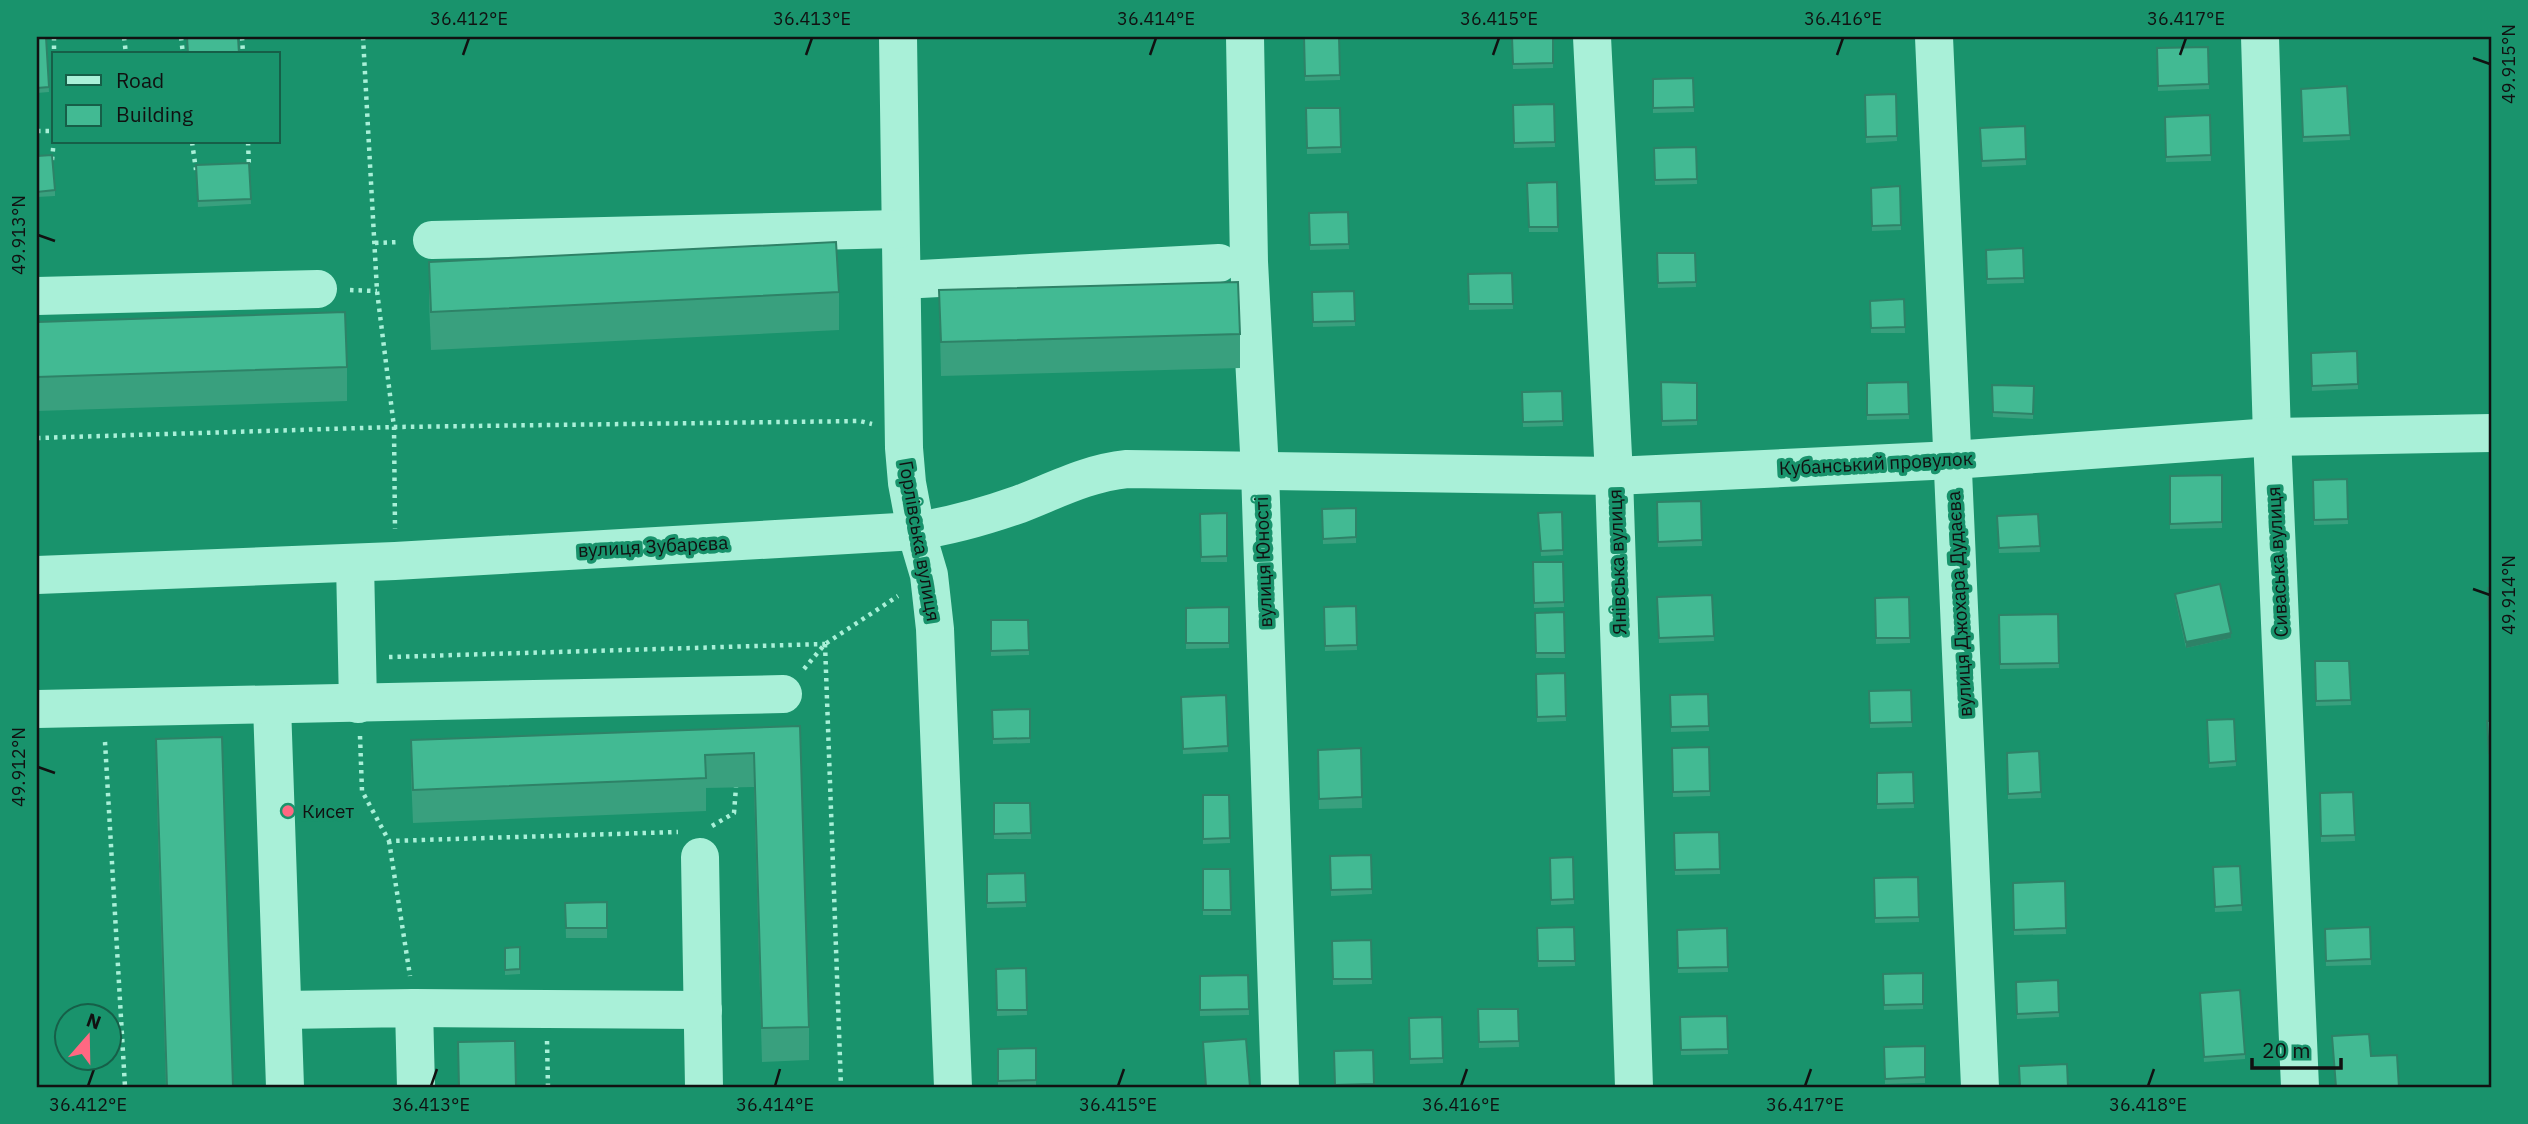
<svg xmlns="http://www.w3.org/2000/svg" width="2528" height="1124" font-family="'IBM Plex Sans',sans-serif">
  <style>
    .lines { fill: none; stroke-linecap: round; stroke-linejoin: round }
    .path { stroke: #a9f0d8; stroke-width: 4.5; stroke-dasharray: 3.5 5; stroke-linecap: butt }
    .minor { stroke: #a9f0d8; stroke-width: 38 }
    .wall { fill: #39a07e }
    .shaded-wall { fill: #2e8267 }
    .building { fill: #42ba93; stroke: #2e8267; stroke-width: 2 }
    .ticks { fill: none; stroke: #111; stroke-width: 2.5 }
    .poi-dot { fill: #ff6882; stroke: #19936c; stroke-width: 2.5 }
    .labels { text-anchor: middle; stroke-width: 7; stroke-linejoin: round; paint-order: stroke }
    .street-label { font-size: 19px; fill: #111; stroke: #19936c }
    .poi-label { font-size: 19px; fill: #111; stroke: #19936c; text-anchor: start }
    .neatline { fill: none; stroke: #111; stroke-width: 2.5 }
    .ticks-label { font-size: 18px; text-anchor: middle; fill: #111 }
  </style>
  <rect width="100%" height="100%" fill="#19936c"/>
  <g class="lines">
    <g class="path">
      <polyline points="54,37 54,54"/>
      <polyline points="124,37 126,54"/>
      <polyline points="181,37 183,54"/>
      <polyline points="242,37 243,54"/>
      <polyline points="363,37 377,291 394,427 395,529"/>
      <polyline points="37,131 54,131"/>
      <polyline points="192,142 196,170"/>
      <polyline points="248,142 249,167"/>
      <polyline points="52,160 54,139"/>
      <polyline points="375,243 400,242"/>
      <polyline points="350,290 377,291"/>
      <polyline points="37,438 394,427 860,421 872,424"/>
      <polyline points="825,644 841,1087"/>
      <polyline points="389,657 825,644"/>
      <polyline points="804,669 825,644 898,596"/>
      <polyline points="360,736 362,791 389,841 678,832"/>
      <polyline points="105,742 125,1087"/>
      <polyline points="712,826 734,813 736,787"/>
      <polyline points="389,841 410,976"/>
      <polyline points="547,1041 548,1087"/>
    </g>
    <g class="minor">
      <polyline points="898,37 904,448 907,483 916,531 929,575 935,629 953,1087"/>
      <polyline points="1245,37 1249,262 1260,471 1280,1087"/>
      <polyline points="1592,37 1614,476 1634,1087"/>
      <polyline points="1934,37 1980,1087"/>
      <polyline points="2260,37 2272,437 2300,1087"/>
      <polyline points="432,240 899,229"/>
      <polyline points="902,280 1219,263"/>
      <polyline points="37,296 318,289"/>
      <polyline points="355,563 358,704"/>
      <path d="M 37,575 L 395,561 L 916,531 C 952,526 986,516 1020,504 C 1056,490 1088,473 1127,469 L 1614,476 L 1953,460 L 2272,437 L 2491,433"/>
      <polyline points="272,705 285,1087"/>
      <polyline points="37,709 783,694"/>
      <polyline points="700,857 704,1087"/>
      <polyline points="414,1008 703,1010"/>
      <polyline points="283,1010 414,1008 416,1087"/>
    </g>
  </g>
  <g class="wall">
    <polygon points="37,37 46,37 49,92 37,93"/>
    <polygon points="1304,37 1339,37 1340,80 1305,81"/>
    <polygon points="1512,37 1553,37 1553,68 1513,69"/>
    <polygon points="2208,47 2209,89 2158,91 2157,48"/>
    <polygon points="1693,78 1694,112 1653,113 1653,79"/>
    <polygon points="2347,86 2350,140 2303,142 2301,89"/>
    <polygon points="1896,94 1897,141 1866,143 1865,95"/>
    <polygon points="1554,104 1555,147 1514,148 1513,105"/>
    <polygon points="1306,108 1340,108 1341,153 1307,154"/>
    <polygon points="2210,115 2211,161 2166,162 2165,117"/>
    <polygon points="2025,126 2026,165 1982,167 1980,128"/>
    <polygon points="1696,147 1697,184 1655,185 1654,148"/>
    <polygon points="37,156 55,190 55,196 37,197"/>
    <polygon points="249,163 251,204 198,207 196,165"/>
    <polygon points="1557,182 1558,232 1529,232 1527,183"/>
    <polygon points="1900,186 1901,230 1872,231 1871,188"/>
    <polygon points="1348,212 1349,249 1310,250 1309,213"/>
    <polygon points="2023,248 2024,283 1987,284 1986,250"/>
    <polygon points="1657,253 1695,253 1696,287 1658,288"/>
    <polygon points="429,262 839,292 839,330 431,350 429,301"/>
    <polygon points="1512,273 1513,309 1469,310 1468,274"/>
    <polygon points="939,290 1240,334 1240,368 941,376"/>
    <polygon points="1354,291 1355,326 1313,327 1312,292"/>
    <polygon points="1904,299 1905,333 1871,333 1870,301"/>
    <polygon points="37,322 347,367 347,401 37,411"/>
    <polygon points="2357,351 2358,389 2312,391 2311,353"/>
    <polygon points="1661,382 1697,383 1697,425 1662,426"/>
    <polygon points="1908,382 1909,419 1867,420 1867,383"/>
    <polygon points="1992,385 2034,386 2033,419 1993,417"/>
    <polygon points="1562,391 1563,426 1523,427 1522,392"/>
    <polygon points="2222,475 2222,528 2170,529 2170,476"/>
    <polygon points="2347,479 2348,524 2314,525 2313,480"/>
    <polygon points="1701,501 1702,546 1658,547 1657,502"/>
    <polygon points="1356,508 1356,543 1323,544 1322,509"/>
    <polygon points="1562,512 1563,555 1541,556 1538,513"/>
    <polygon points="1227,513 1227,562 1201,562 1200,514"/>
    <polygon points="2038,514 2040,552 1999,553 1997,516"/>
    <polygon points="1533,562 1563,562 1564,607 1534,608"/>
    <polygon points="2175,594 2231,638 2186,648 2175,599"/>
    <polygon points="1712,595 1714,641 1659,643 1657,597"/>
    <polygon points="1909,597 1910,643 1876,644 1875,598"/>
    <polygon points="1356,606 1357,650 1325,651 1324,607"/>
    <polygon points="1229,607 1229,648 1186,649 1186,608"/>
    <polygon points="1564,612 1565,658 1536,658 1535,613"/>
    <polygon points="2058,614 2059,668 2000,669 1999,615"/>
    <polygon points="991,620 1028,620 1029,655 991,656"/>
    <polygon points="2315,661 2349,661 2351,705 2316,706"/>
    <polygon points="1565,673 1566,721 1537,722 1536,674"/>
    <polygon points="1911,690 1912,727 1870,728 1869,691"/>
    <polygon points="1708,694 1709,731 1671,732 1670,695"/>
    <polygon points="1226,695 1228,752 1183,754 1181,697"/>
    <polygon points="1030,709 1030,743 993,744 992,710"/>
    <polygon points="2234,719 2236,766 2209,768 2207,720"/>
    <polygon points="800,726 809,1027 809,1060 762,1062 754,787 706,788 706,811 413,823 411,774 411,740"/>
    <polygon points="156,739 233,1087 166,1087 156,772"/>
    <polygon points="1709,747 1710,796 1673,797 1672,748"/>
    <polygon points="1361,748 1362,808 1319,809 1318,750"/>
    <polygon points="2039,751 2041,798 2008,799 2007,753"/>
    <polygon points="1913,772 1914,808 1877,809 1877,773"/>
    <polygon points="2353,792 2355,841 2321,842 2320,793"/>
    <polygon points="1203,795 1229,795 1230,843 1203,844"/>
    <polygon points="994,803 1030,803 1031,839 994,839"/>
    <polygon points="1719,832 1720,874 1675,875 1674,833"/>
    <polygon points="1371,855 1372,894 1331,896 1330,856"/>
    <polygon points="1573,857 1574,904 1551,905 1550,858"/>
    <polygon points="2240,866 2242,911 2215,912 2213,867"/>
    <polygon points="1203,869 1230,869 1231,915 1203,915"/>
    <polygon points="1025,873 1026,907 987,908 987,874"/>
    <polygon points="1918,877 1919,922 1875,923 1874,878"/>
    <polygon points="2065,881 2066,934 2014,935 2013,883"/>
    <polygon points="607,902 607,938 566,938 565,903"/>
    <polygon points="1574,927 1575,966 1538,967 1537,928"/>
    <polygon points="2370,927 2371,965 2326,966 2325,929"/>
    <polygon points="1727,928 1728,972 1678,973 1677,930"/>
    <polygon points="1371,940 1372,984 1333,985 1332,941"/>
    <polygon points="520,947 520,974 505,975 505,948"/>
    <polygon points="1026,968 1027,1015 997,1016 996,969"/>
    <polygon points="1923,973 1923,1009 1884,1010 1883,974"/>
    <polygon points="1248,975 1249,1015 1200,1016 1200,976"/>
    <polygon points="2058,980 2059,1017 2017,1019 2016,982"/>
    <polygon points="2200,993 2245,1054 2245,1059 2204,1062"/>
    <polygon points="1478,1009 1518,1009 1519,1047 1479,1048"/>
    <polygon points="1727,1016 1728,1054 1681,1055 1680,1017"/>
    <polygon points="1442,1017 1443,1063 1410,1064 1409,1018"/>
    <polygon points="1925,1046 1925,1083 1885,1084 1884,1047"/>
    <polygon points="1036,1048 1036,1085 998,1086 998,1049"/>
    <polygon points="1373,1050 1374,1087 1335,1087 1334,1051"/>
  </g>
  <polygon class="shaded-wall" points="2231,633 2231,638 2186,648 2186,642"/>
  <g class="building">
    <polygon points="37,37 46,37 49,87 37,88"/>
    <polygon points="187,37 238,37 239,54 188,54"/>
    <polygon points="1304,37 1339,37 1340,75 1305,76"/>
    <polygon points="1512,37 1553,37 1553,63 1513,64"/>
    <polygon points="2208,47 2209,84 2158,86 2157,48"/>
    <polygon points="1693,78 1694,107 1653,108 1653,79"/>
    <polygon points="2347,86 2350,135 2303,137 2301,89"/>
    <polygon points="1896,94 1897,136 1866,137 1865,95"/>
    <polygon points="1554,104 1555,142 1514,143 1513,105"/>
    <polygon points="1306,108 1340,108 1341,147 1307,148"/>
    <polygon points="2210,115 2211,155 2166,157 2165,117"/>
    <polygon points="2025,126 2026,159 1982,161 1980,128"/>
    <polygon points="1696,147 1697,179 1655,180 1654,148"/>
    <polygon points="52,155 55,190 37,192 37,156"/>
    <polygon points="249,163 251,199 198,201 196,165"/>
    <polygon points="1557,182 1558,227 1529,227 1527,183"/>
    <polygon points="1900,186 1901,225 1872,226 1871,188"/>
    <polygon points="1348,212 1349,244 1310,245 1309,213"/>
    <polygon points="836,242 839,292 431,312 429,262"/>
    <polygon points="2023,248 2024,278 1987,279 1986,250"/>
    <polygon points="1657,253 1695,253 1696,282 1658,283"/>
    <polygon points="1512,273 1513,304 1469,304 1468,274"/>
    <polygon points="1238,282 1240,334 941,342 939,290"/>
    <polygon points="1354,291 1355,321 1313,322 1312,292"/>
    <polygon points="1904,299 1905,327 1871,328 1870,301"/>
    <polygon points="345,312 347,367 37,377 37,322"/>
    <polygon points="2357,351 2358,384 2312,386 2311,353"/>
    <polygon points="1661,382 1697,383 1697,420 1662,421"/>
    <polygon points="1908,382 1909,414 1867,415 1867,383"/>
    <polygon points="1992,385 2034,386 2033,414 1993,412"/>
    <polygon points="1562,391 1563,421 1523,422 1522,392"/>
    <polygon points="2222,475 2222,522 2170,524 2170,476"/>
    <polygon points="2347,479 2348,519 2314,520 2313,480"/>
    <polygon points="1701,501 1702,540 1658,542 1657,502"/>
    <polygon points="1356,508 1356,537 1323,539 1322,509"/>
    <polygon points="1562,512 1563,550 1541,551 1538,513"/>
    <polygon points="1227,513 1227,556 1201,557 1200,514"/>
    <polygon points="2038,514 2040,546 1999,548 1997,516"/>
    <polygon points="1533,562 1563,562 1564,602 1534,603"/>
    <polygon points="2220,584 2231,633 2186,642 2175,594"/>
    <polygon points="2488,588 2491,588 2491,620 2489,620"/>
    <polygon points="1712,595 1714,636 1659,638 1657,597"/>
    <polygon points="1909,597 1910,638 1876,638 1875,598"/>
    <polygon points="1356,606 1357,645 1325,646 1324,607"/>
    <polygon points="1229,607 1229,643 1186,643 1186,608"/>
    <polygon points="1564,612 1565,653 1536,653 1535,613"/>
    <polygon points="2058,614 2059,663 2000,664 1999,615"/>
    <polygon points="991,620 1028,620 1029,650 991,651"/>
    <polygon points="2315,661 2349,661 2351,700 2316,701"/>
    <polygon points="1565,673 1566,716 1537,717 1536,674"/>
    <polygon points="1911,690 1912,722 1870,723 1869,691"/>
    <polygon points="1708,694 1709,726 1671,727 1670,695"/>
    <polygon points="1226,695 1228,746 1183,749 1181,697"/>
    <polygon points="1030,709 1030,738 993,739 992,710"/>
    <polygon points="2234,719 2236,761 2209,763 2207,720"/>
    <polygon points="2487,721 2491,721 2491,753 2489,753"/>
    <polygon points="800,726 809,1027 762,1028 754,753 705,755 706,778 413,790 411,740"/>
    <polygon points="222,737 233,1087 167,1087 156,739"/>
    <polygon points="1709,747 1710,791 1673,792 1672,748"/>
    <polygon points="1361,748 1362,797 1319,799 1318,750"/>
    <polygon points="2039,751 2041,792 2008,794 2007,753"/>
    <polygon points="1913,772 1914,803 1877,804 1877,773"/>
    <polygon points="2353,792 2355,835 2321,836 2320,793"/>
    <polygon points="1203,795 1229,795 1230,838 1203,839"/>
    <polygon points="994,803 1030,803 1031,833 994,834"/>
    <polygon points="1719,832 1720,869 1675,870 1674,833"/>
    <polygon points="1371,855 1372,889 1331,890 1330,856"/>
    <polygon points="1573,857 1574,899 1551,900 1550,858"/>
    <polygon points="2240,866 2242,905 2215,907 2213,867"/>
    <polygon points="1203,869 1230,869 1231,910 1203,910"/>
    <polygon points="1025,873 1026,902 987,903 987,874"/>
    <polygon points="1918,877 1919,917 1875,918 1874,878"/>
    <polygon points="2065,881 2066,928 2014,930 2013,883"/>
    <polygon points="607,902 607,928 566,928 565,903"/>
    <polygon points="1574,927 1575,961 1538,961 1537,928"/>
    <polygon points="2370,927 2371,959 2326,961 2325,929"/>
    <polygon points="1727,928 1728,967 1678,968 1677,930"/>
    <polygon points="1371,940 1372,979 1333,979 1332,941"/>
    <polygon points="520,947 520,969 505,970 505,948"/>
    <polygon points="1026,968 1027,1010 997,1010 996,969"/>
    <polygon points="1923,973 1923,1004 1884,1005 1883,974"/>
    <polygon points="1248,975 1249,1009 1200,1010 1200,976"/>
    <polygon points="2058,980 2059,1012 2017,1014 2016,982"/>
    <polygon points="2240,990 2245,1054 2204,1057 2200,993"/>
    <polygon points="1478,1009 1518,1009 1519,1041 1479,1042"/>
    <polygon points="1727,1016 1728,1049 1681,1050 1680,1017"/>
    <polygon points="1442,1017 1443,1058 1410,1059 1409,1018"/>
    <polygon points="2369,1034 2371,1056 2397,1055 2399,1087 2336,1087 2332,1036"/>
    <polygon points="1246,1039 1250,1087 1206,1087 1203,1042"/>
    <polygon points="515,1041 516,1087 459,1087 458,1042"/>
    <polygon points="1925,1046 1925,1077 1885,1079 1884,1047"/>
    <polygon points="1036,1048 1036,1080 998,1081 998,1049"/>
    <polygon points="1373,1050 1374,1084 1335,1085 1334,1051"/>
    <polygon points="2067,1064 2068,1087 2020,1087 2019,1066"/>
  </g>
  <path class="ticks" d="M 463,55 L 469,38M 806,55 L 812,38M 1150,55 L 1156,38M 1493,55 L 1499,38M 1837,55 L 1843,38M 2180,55 L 2186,38M 2473,58 L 2490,64M 38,235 L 55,241M 2473,589 L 2490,595M 38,767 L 55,773M 88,1086 L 94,1069M 431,1086 L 437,1069M 775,1086 L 780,1069M 1118,1086 L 1124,1069M 1461,1086 L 1467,1069M 1805,1086 L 1811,1069M 2148,1086 L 2154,1069"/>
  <circle class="poi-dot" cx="288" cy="811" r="7"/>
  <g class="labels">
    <g class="street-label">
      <text transform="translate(1876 463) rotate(-3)" y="7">Кубанський провулок</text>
      <text transform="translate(920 541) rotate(80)" y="7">Горлівська вулиця</text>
      <text transform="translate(653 546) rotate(-3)" y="7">вулиця Зубарєва</text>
      <text transform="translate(1263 562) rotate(-92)" y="7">вулиця Юності</text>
      <text transform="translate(1617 562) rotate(-92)" y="7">Янівська вулиця</text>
      <text transform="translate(2277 562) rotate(-93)" y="7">Сиваська вулиця</text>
      <text transform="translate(1959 604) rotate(-93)" y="7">вулиця Джохара Дудаєва</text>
    </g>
    <g class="poi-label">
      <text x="302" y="818">Кисет</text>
    </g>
  </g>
  <rect width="2528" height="1124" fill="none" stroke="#19936c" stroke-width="77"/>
  <rect x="52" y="52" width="228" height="91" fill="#19936c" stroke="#165f48" stroke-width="2"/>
  <rect x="66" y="75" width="35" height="10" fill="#a9f0d8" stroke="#165f48" stroke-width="2"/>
  <text x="116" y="88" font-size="21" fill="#111111">Road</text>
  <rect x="66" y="105" width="35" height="21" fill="#42ba93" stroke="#165f48" stroke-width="2"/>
  <text x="116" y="122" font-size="21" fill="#111111">Building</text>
  <g transform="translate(88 1037) rotate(20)"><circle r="33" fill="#19936c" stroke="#165f48" stroke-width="2"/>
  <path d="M0-5L12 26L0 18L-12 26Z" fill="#ff6882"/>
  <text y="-10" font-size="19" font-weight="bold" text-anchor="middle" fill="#111111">N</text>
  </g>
  <path d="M2252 1058v10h89v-10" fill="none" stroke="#111111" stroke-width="3.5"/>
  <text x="2262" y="1058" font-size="21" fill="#111111" stroke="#19936c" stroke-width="5" paint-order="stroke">20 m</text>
  <rect x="38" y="38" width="2452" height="1048" class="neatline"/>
  <g class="ticks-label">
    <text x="469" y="25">36.412°E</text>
    <text x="812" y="25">36.413°E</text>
    <text x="1156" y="25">36.414°E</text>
    <text x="1499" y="25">36.415°E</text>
    <text x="1843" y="25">36.416°E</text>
    <text x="2186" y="25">36.417°E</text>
    <text transform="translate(2509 64) rotate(-90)" y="6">49.915°N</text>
    <text transform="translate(19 235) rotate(-90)" y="6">49.913°N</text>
    <text transform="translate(2509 595) rotate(-90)" y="6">49.914°N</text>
    <text transform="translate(19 767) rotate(-90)" y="6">49.912°N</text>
    <text x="88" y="1111">36.412°E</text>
    <text x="431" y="1111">36.413°E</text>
    <text x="775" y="1111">36.414°E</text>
    <text x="1118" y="1111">36.415°E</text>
    <text x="1461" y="1111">36.416°E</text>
    <text x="1805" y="1111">36.417°E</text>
    <text x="2148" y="1111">36.418°E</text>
  </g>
</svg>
